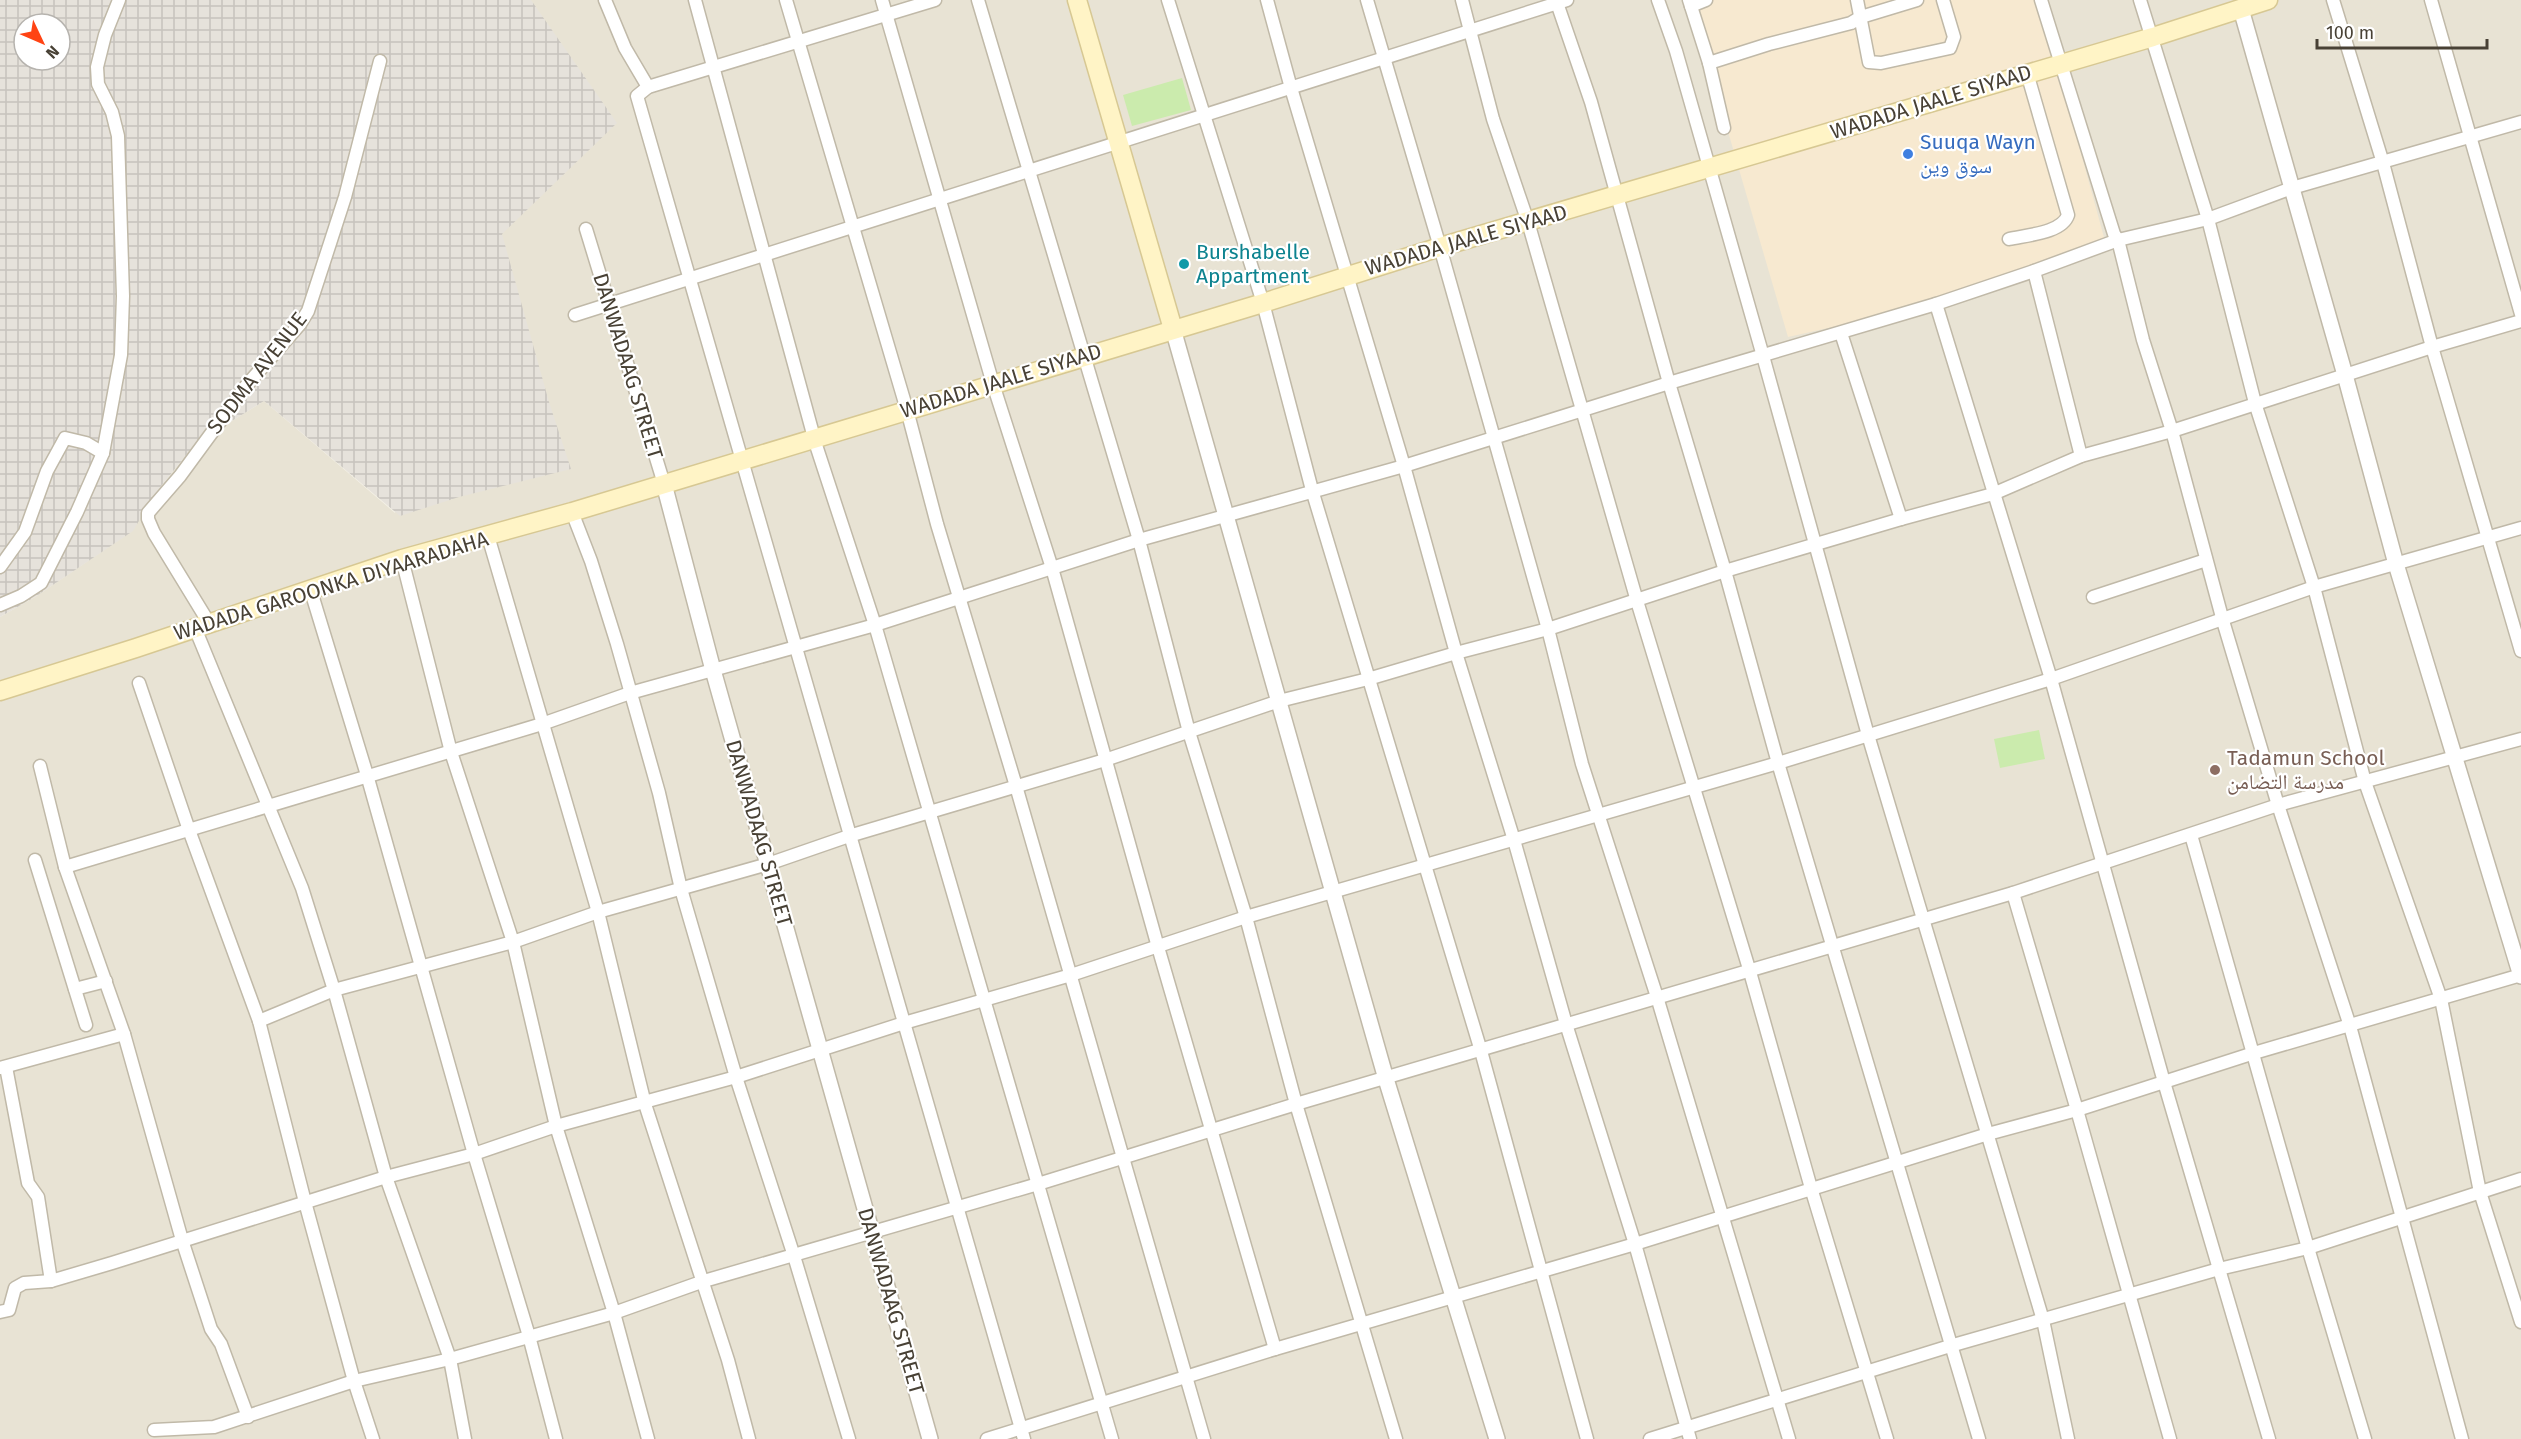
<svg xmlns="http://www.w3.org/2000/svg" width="2521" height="1439" font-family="'Fira Sans','Noto Naskh Arabic',sans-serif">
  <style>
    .residential { fill: #e8e3d4 }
    .commercial { fill: #f7e9d0 }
    .industrial { fill: url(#industrial-grid); fill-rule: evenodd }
    .pitch { fill: #cbebad }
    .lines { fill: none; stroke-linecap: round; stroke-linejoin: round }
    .minor-casing { stroke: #c0b9a8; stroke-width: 15 }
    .tertiary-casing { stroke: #c0b9a8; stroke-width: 18 }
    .secondary-casing { stroke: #d7c893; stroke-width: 21 }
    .minor { stroke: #fff; stroke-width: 12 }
    .tertiary { stroke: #fff; stroke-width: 15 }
    .secondary { stroke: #fff4c6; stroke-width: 18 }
    .shop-dot { fill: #3f7fe0; stroke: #fff; stroke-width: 2 }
    .culture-dot { fill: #0f9aa8; stroke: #fff; stroke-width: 2 }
    .education-dot { fill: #8d6e63; stroke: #fff; stroke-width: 2 }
    .labels { text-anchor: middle; stroke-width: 4.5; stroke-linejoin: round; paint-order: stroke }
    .street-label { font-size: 21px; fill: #484135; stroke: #fff }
    .shop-label { font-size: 21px; fill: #366cbe; stroke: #fff; text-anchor: start }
    .culture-label { font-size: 21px; fill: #0d838f; stroke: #fff; text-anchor: start }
    .education-label { font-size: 21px; fill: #785e54; stroke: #fff; text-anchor: start }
  </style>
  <defs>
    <pattern id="industrial-grid" width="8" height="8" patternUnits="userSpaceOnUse" patternTransform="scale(1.5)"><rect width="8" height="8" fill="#e6e2db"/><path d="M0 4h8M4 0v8" fill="none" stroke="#c7c3bd"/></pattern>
  </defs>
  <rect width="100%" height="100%" fill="#f4f1e6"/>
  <polygon class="residential" points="514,0 2521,0 2521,1439 0,1439 0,617 35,597 132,531 154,495 195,444 264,401 395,513 495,241"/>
  <polygon class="commercial" points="1693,0 2039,0 2105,241 1940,296 1837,326 1788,337 1729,135 1722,100"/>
  <path class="industrial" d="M 0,0 L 531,0 L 617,123 L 502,234 L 549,402 L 571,469 L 459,497 L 400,516 L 264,401 L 195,444 L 154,495 L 133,531 L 35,597 L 0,617 ZM 24,24 L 60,24 L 60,60 L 24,60 Z"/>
  <g class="pitch">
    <polygon points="1182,78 1191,110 1132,126 1123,95"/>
    <polygon points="2039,730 2045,759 2000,768 1994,739"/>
  </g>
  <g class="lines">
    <defs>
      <g id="minor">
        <polyline points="605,0 625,48 648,87"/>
        <polyline points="695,0 816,445 875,625 1112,1439"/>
        <polyline points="786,0 907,410 937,524 1016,786 1204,1439"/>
        <polyline points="882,0 993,384 1052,568 1158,947 1275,1349"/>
        <polyline points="935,0 648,87 637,96 1024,1439"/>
        <polyline points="978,0 1139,540 1189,732 1246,917 1296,1104 1396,1439"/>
        <polyline points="1168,0 1263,303 1312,490 1481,1051 1587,1439"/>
        <polyline points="1267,0 1291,88 1404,466 1456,653 1514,840 1566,1024 1635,1244 1690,1439"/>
        <polyline points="1367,0 1440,247 1548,629 1582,764 1657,997 1789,1439"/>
        <polyline points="1462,0 1493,119 1528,222 1637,601 1750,972 1811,1188 1887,1439"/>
        <polyline points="1556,0 1591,102 1669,383 1725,571 1778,763 1979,1439"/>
        <polyline points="1658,0 1676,51 1763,356 1868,735 2043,1320 2068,1439"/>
        <polyline points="1689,0 1709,63 1724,128"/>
        <polyline points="1857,0 1869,62 1881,63 1950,48 1954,37 1943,0"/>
        <polyline points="2041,0 2114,234 2118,240 2143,340 2172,431 2223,621 2278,805 2350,1026 2462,1439"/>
        <polyline points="2140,0 2208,219 2255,403 2314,587 2365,782 2441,999 2480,1192 2521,1322"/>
        <polyline points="2333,0 2383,163 2432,347 2521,651"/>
        <polyline points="2431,0 2521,314"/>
        <polyline points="1691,6 1706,0"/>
        <polyline points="1709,63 1769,44 1851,23 1861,17 1917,0"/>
        <polyline points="586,229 664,484"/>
        <path d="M 2009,239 C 2027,235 2062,233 2068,215 L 2027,73"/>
        <polyline points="2034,271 2081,456"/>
        <polyline points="1936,304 2051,679 2164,1082 2269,1439"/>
        <polyline points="575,315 1567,0"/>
        <polyline points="1841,333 1901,519"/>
        <polyline points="572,512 591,561 617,644 659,793 681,889 736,1077 794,1256 849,1439"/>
        <polyline points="488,536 598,912 645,1104 728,1360 749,1439"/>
        <polyline points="402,559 451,752 513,942 556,1126 614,1313 648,1439"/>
        <polyline points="0,567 25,532 47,471 65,438 86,443 103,453"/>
        <polyline points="310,588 367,775 474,1154 529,1336 556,1439"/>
        <polyline points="2093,597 2206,560"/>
        <polyline points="0,605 21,596 41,583 77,512 103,453 121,355 123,296 118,136 112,112 98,84 97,67 105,35 119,0"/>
        <polyline points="209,623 154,533 148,519 148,513 180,476 246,386 300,324 308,311 345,197 380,61"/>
        <polyline points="195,628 302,888 334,990 386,1177 450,1359 465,1439"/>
        <polyline points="139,683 189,830 259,1021 305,1202 354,1381 373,1439"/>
        <polyline points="40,766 65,867 124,1034 182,1240 211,1329 221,1344 248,1417"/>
        <polyline points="2191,835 2308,1248 2365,1439"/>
        <polyline points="35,860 86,1025"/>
        <polyline points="65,867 542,724 630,693 875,625 1139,540 1404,466 1669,383 1936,304 2034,271 2118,240 2208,219 2292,188 2521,122"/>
        <polyline points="2013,893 2077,1110 2170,1439"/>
        <polyline points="75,989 106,981"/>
        <polyline points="259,1021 334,990 513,942 598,912 768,864 849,836 1105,760 1279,701 1368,679 1456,653 1548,629 1725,571 1901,519 1993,494 2081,456 2172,431 2432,347 2521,321"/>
        <polyline points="6,1067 28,1183 38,1197 51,1281"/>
        <polyline points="0,1068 124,1034"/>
        <polyline points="0,1312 9,1310 15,1288 24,1283 51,1281 112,1263 386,1177 474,1154 556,1126 736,1077 904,1023 1071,975 1246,917 1778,763 2051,679 2314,587 2521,528"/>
        <polyline points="154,1430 214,1427 354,1381 450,1359 614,1313 704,1281 1038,1184 1296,1104 2013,893 2278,805 2521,739"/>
        <polyline points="987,1439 1275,1349 1635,1244 1988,1134 2077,1110 2254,1053 2521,975"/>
        <polyline points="1650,1439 1950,1346 2219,1269 2308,1248 2521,1179"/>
      </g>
      <g id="tertiary">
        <polyline points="2241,9 2345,375 2396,564 2521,976"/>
        <polyline points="1173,329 1386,1079 1497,1439"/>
        <polyline points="664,484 713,670 930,1439"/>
      </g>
      <g id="secondary">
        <polyline points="1077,0 1173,329"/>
        <polyline points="0,691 136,648 402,559 572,512 1263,303 1440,247 2153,37 2268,0"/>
      </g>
    </defs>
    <use href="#minor" class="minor-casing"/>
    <use href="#tertiary" class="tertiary-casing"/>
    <use href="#secondary" class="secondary-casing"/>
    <use href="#minor" class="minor"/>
    <use href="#tertiary" class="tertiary"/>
    <use href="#secondary" class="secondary"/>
  </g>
  <circle class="shop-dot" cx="1908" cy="154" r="6"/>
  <circle class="culture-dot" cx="1184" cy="264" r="6"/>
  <circle class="education-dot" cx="2215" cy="770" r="6"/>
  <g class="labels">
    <g class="street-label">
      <text transform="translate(1931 102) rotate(-17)" y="7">WADADA JAALE SIYAAD</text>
      <text transform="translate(1466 240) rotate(-16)" y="7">WADADA JAALE SIYAAD</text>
      <text transform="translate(628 366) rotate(73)" y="7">DANWADAAG STREET</text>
      <text transform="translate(257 373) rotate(-52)" y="7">SODMA AVENUE</text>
      <text transform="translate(1001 381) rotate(-17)" y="7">WADADA JAALE SIYAAD</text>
      <text transform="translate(331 586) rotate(-17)" y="7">WADADA GAROONKA DIYAARADAHA</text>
      <text transform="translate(759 833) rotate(74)" y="7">DANWADAAG STREET</text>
      <text transform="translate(891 1301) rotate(74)" y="7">DANWADAAG STREET</text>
    </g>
    <g class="shop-label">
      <text x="1920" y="149">Suuqa Wayn<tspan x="1920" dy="24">سوق وين</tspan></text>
    </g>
    <g class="culture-label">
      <text x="1196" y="259">Burshabelle<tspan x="1196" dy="24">Appartment</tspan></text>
    </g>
    <g class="education-label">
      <text x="2227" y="765">Tadamun School<tspan x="2227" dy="24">مدرسة التضامن</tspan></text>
    </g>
  </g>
  <g transform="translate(42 42) rotate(134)"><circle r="28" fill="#ffffff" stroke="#b6b3ae" stroke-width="1.5"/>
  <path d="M0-4.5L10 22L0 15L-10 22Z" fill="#ff4313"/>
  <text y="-9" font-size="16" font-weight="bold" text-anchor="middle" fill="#484135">N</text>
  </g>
  <path d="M2317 39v9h170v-9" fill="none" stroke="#484135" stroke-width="3"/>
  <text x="2326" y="39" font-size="18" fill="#484135" stroke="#ffffff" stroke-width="4.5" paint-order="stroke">100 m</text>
</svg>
